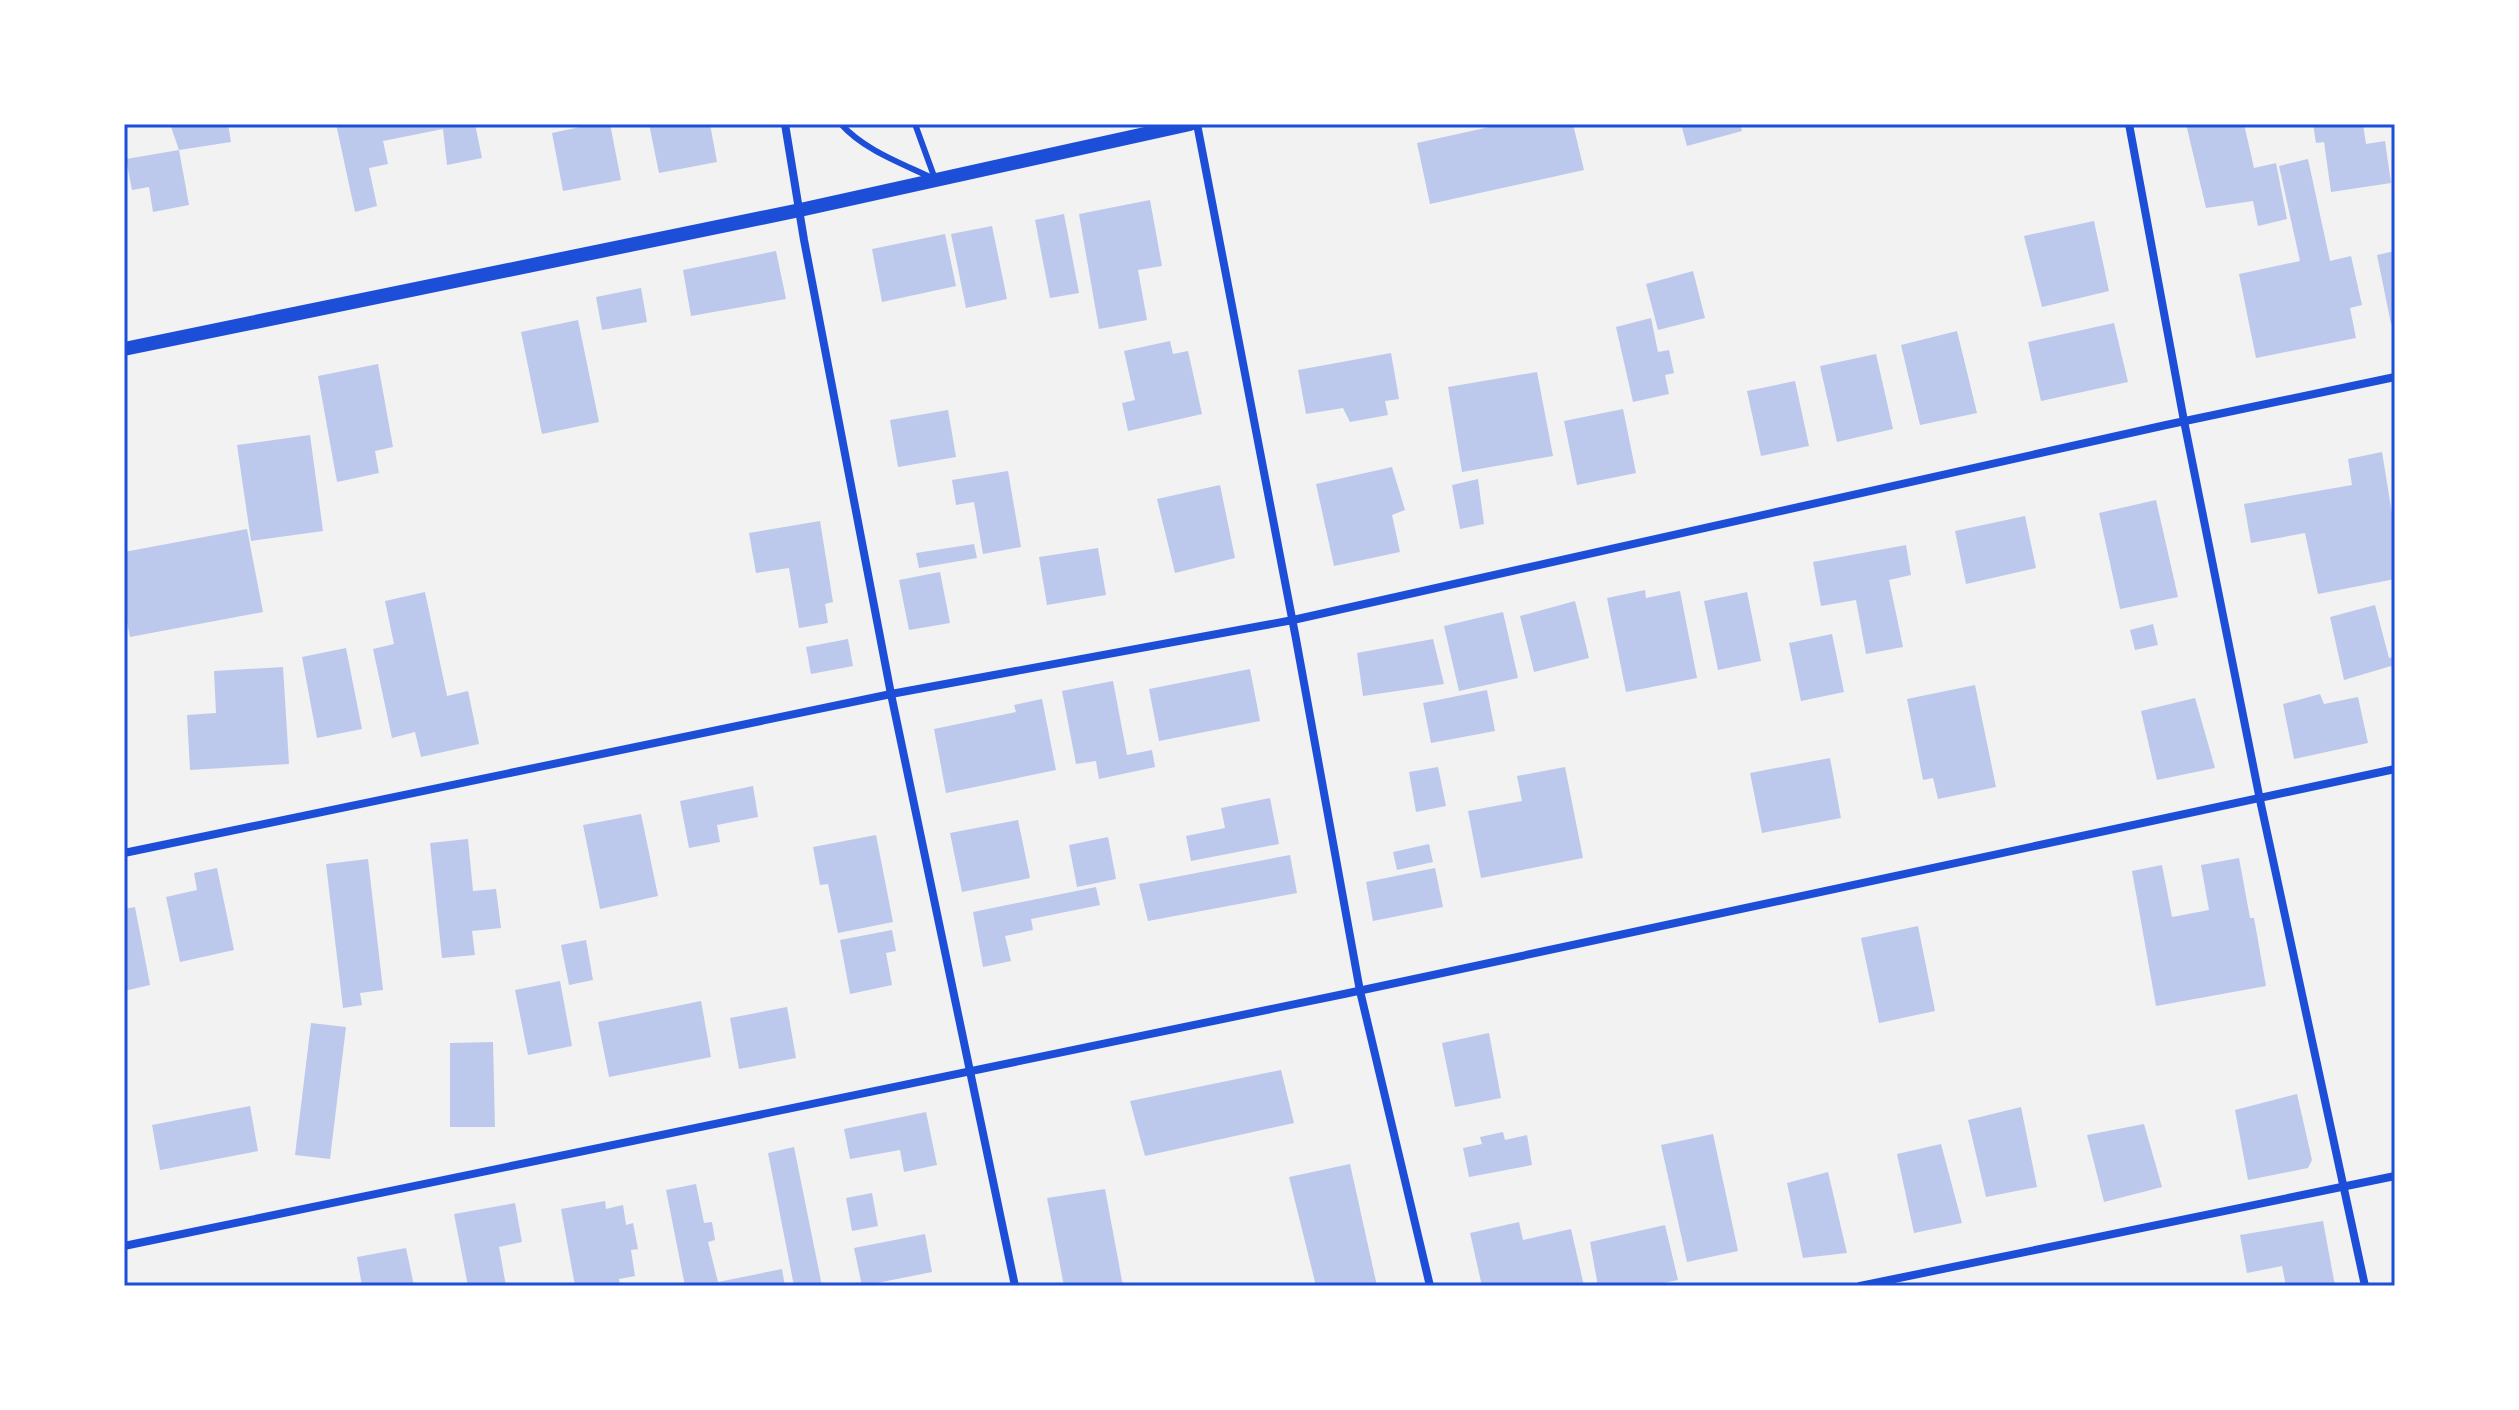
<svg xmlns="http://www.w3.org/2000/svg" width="2519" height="1410" font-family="Montserrat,sans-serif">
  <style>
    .building { fill: #bdc9ec }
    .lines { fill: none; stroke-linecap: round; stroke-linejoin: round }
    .service { stroke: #1d4ed8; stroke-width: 6 }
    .minor { stroke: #1d4ed8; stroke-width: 8 }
    .tertiary { stroke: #1d4ed8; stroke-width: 14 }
    .neatline { fill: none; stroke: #1d4ed8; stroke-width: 3 }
  </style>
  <rect width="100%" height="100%" fill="#f2f2f2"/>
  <g class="building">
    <polygon points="170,124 228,124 231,142 179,150 189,205 153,212 149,187 132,190 126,159 179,150"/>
    <polygon points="336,124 475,124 482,158 447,165 443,129 383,141 388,164 369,168 377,206 355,212"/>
    <polygon points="594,124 610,124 621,180 563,191 552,133"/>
    <polygon points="649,124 710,124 717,162 659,173"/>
    <polygon points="1503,124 1573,124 1584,170 1430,204 1417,143"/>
    <polygon points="1681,124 1740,124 1742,131 1687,146"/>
    <polygon points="2186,124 2244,124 2254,168 2276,163 2287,219 2258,226 2253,201 2206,208"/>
    <polygon points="2313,124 2363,124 2366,144 2385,141 2391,183 2331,192 2324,142 2316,143"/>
    <polygon points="2308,159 2330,261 2351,256 2362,305 2350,308 2356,338 2256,358 2239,274 2300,261 2279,166"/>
    <polygon points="1150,200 1162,266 1138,270 1147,320 1099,329 1079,214"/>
    <polygon points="1064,214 1079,293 1050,298 1035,220"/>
    <polygon points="2094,221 2109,291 2042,307 2024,236"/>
    <polygon points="992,226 1007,299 966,308 951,234"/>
    <polygon points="945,234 956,286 882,302 872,249"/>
    <polygon points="776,251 786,299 691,316 683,270"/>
    <polygon points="2395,251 2395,323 2391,324 2377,255"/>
    <polygon points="1693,271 1705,318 1658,330 1646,284"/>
    <polygon points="641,288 647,322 602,330 596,297"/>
    <polygon points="1651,318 1658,352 1669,350 1674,373 1665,375 1669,394 1633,402 1616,327"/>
    <polygon points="578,320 599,422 542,434 521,332"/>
    <polygon points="2114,323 2128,382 2041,401 2028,342"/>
    <polygon points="1957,331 1977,413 1920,425 1901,345"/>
    <polygon points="1170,341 1173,354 1188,351 1202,414 1128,431 1122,403 1135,400 1124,351"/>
    <polygon points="1391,353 1399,399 1385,401 1388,415 1350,422 1343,408 1306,414 1298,370"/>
    <polygon points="1876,354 1893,429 1837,442 1820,366"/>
    <polygon points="378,364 393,447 375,451 379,473 337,482 318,376"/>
    <polygon points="1537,372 1553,456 1462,472 1448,387"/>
    <polygon points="1795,381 1809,446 1761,456 1747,391"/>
    <polygon points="1623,409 1636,473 1577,485 1564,421"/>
    <polygon points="948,410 956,457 898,467 890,420"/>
    <polygon points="310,435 323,531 251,541 237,445"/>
    <polygon points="2382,452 2395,532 2395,579 2318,594 2305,533 2251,543 2244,504 2352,485 2348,459"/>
    <polygon points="1392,467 1405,510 1392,515 1400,552 1334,566 1316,484"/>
    <polygon points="1008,471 1021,547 983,554 974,502 956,505 952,480"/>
    <polygon points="1478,479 1484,524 1460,529 1452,485"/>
    <polygon points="1220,485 1235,558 1175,573 1157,499"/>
    <polygon points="2156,500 2178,597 2120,609 2099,513"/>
    <polygon points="2025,516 2036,568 1966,584 1955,531"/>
    <polygon points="820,521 833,602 825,604 828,623 799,628 789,568 756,573 749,533"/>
    <polygon points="247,529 263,612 130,637 124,607 124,552"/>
    <polygon points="974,544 977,558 919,568 916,553"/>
    <polygon points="1906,545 1911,575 1889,580 1903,647 1866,654 1856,600 1821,606 1813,562"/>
    <polygon points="1098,548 1106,595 1047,605 1039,557"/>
    <polygon points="940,572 950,623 909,630 899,580"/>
    <polygon points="1645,590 1646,598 1680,591 1697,678 1626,692 1607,598"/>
    <polygon points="425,592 447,696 468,691 479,744 421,757 415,732 392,738 373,649 394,644 385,601"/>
    <polygon points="1747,592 1761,661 1718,670 1704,601"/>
    <polygon points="1575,601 1589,658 1534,672 1520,616"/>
    <polygon points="2375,605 2389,658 2395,657 2395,677 2391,666 2344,680 2330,617"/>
    <polygon points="1503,612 1518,678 1459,691 1444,626"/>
    <polygon points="2153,624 2158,645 2135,650 2130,630"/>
    <polygon points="1832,634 1844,692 1801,701 1789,643"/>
    <polygon points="848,639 853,666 811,674 806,647"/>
    <polygon points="1433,639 1444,684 1363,696 1357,653"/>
    <polygon points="346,648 362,729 317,738 302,657"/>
    <polygon points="283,667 289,764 190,770 187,715 216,713 214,671"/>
    <polygon points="1250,669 1260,721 1159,741 1149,689"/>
    <polygon points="1113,681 1127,755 1152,750 1155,767 1099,779 1096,761 1076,764 1062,691"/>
    <polygon points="1975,685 1996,787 1938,799 1933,778 1923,780 1907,699"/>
    <polygon points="1487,690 1495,731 1431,743 1423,703"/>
    <polygon points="2320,694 2324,704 2358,697 2368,743 2294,759 2283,704"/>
    <polygon points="2195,698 2215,768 2157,780 2141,711"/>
    <polygon points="1042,699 1056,770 946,793 934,729 1016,712 1014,705"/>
    <polygon points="1830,758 1841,818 1762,833 1750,773"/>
    <polygon points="1438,767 1446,806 1416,812 1409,772"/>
    <polygon points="1565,767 1583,858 1481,878 1468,811 1522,801 1517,776"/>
    <polygon points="753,786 758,817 717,825 720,842 689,848 680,801"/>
    <polygon points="1270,798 1279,844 1191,861 1186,836 1225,828 1221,808"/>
    <polygon points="641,814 658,896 600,909 583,825"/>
    <polygon points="1018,820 1030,878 962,892 950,833"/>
    <polygon points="876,835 893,922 838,933 828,884 820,885 813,847"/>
    <polygon points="1108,837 1116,879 1077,887 1069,845"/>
    <polygon points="468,839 473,891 496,889 501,928 472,931 475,955 442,958 430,843"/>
    <polygon points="1429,844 1433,862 1397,870 1393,852"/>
    <polygon points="1290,855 1297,893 1148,921 1139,884"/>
    <polygon points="2239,858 2250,918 2254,918 2266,986 2156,1006 2132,871 2162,865 2172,917 2209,910 2201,865"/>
    <polygon points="368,859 383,990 360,993 362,1005 343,1008 326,864"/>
    <polygon points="217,868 234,950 180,962 166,897 197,890 194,873"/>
    <polygon points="1435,868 1443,907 1373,921 1366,882"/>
    <polygon points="1096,887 1100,905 1031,919 1033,930 1005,936 1011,961 983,967 973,912"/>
    <polygon points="135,907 150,985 124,991 124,909"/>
    <polygon points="1918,926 1935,1011 1879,1023 1861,938"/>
    <polygon points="892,930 896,951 886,953 892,985 850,994 840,940"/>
    <polygon points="586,940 593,980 569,985 561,945"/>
    <polygon points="560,981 572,1046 528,1055 515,990"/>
    <polygon points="701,1001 711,1057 609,1077 598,1022"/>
    <polygon points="787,1007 796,1058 739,1069 730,1018"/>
    <polygon points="311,1023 346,1027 330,1159 295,1155"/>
    <polygon points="1489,1033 1501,1098 1455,1107 1442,1043"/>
    <polygon points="493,1042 495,1127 450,1127 450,1043"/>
    <polygon points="1281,1070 1294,1123 1145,1156 1130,1101"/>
    <polygon points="2297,1094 2312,1160 2308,1168 2248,1180 2235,1110"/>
    <polygon points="250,1106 258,1151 160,1170 152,1125"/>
    <polygon points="2021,1107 2037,1187 1986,1197 1968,1120"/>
    <polygon points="926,1112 937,1165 904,1172 900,1150 850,1159 844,1129"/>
    <polygon points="2144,1124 2162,1187 2104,1202 2087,1135"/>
    <polygon points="1503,1132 1505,1140 1527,1135 1532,1165 1469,1177 1463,1148 1482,1144 1480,1137"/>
    <polygon points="1713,1134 1738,1251 1687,1262 1661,1145"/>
    <polygon points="1941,1144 1962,1223 1914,1233 1897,1154"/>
    <polygon points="794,1147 822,1286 794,1286 768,1153"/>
    <polygon points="1350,1164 1377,1286 1316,1286 1289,1177"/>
    <polygon points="1828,1172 1847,1253 1803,1258 1787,1183"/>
    <polygon points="696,1184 704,1223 712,1222 715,1240 708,1242 718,1282 782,1269 785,1286 685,1286 666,1190"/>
    <polygon points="1105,1189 1123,1286 1064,1286 1047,1198"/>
    <polygon points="872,1193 878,1226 852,1231 846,1198"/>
    <polygon points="605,1201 606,1209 623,1205 626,1225 633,1223 638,1249 631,1250 635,1276 619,1279 620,1286 575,1286 561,1209"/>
    <polygon points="515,1203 522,1242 499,1247 506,1286 468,1286 454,1214"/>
    <polygon points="2323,1221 2335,1286 2310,1286 2310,1283 2286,1286 2282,1266 2247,1273 2240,1235"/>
    <polygon points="1519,1222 1523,1240 1571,1229 1584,1286 1482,1286 1470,1233"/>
    <polygon points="1665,1225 1678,1280 1649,1286 1598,1286 1590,1242"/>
    <polygon points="925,1234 932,1272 862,1286 854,1248"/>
    <polygon points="406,1248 414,1286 362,1286 357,1257"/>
  </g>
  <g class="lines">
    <g class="service">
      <path d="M 841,124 C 864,150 901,163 932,178"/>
      <polyline points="915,124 935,179"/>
    </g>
    <g class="minor">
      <polyline points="785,124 804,240 891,694 1015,1286"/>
      <polyline points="1197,124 1296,639 1360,991 1430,1286"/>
      <polyline points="2129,124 2184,421 2260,800 2365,1286"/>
      <polyline points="124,853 891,694 1293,620 2166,425 2395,377"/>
      <polyline points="124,1246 1344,994 2395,769"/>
      <polyline points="1860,1286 2395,1176"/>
    </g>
    <polyline class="tertiary" points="124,349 800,210 1190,124"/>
  </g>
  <rect width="2519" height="1410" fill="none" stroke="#ffffff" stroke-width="252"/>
  <rect x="126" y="126" width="2267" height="1158" class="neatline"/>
</svg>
